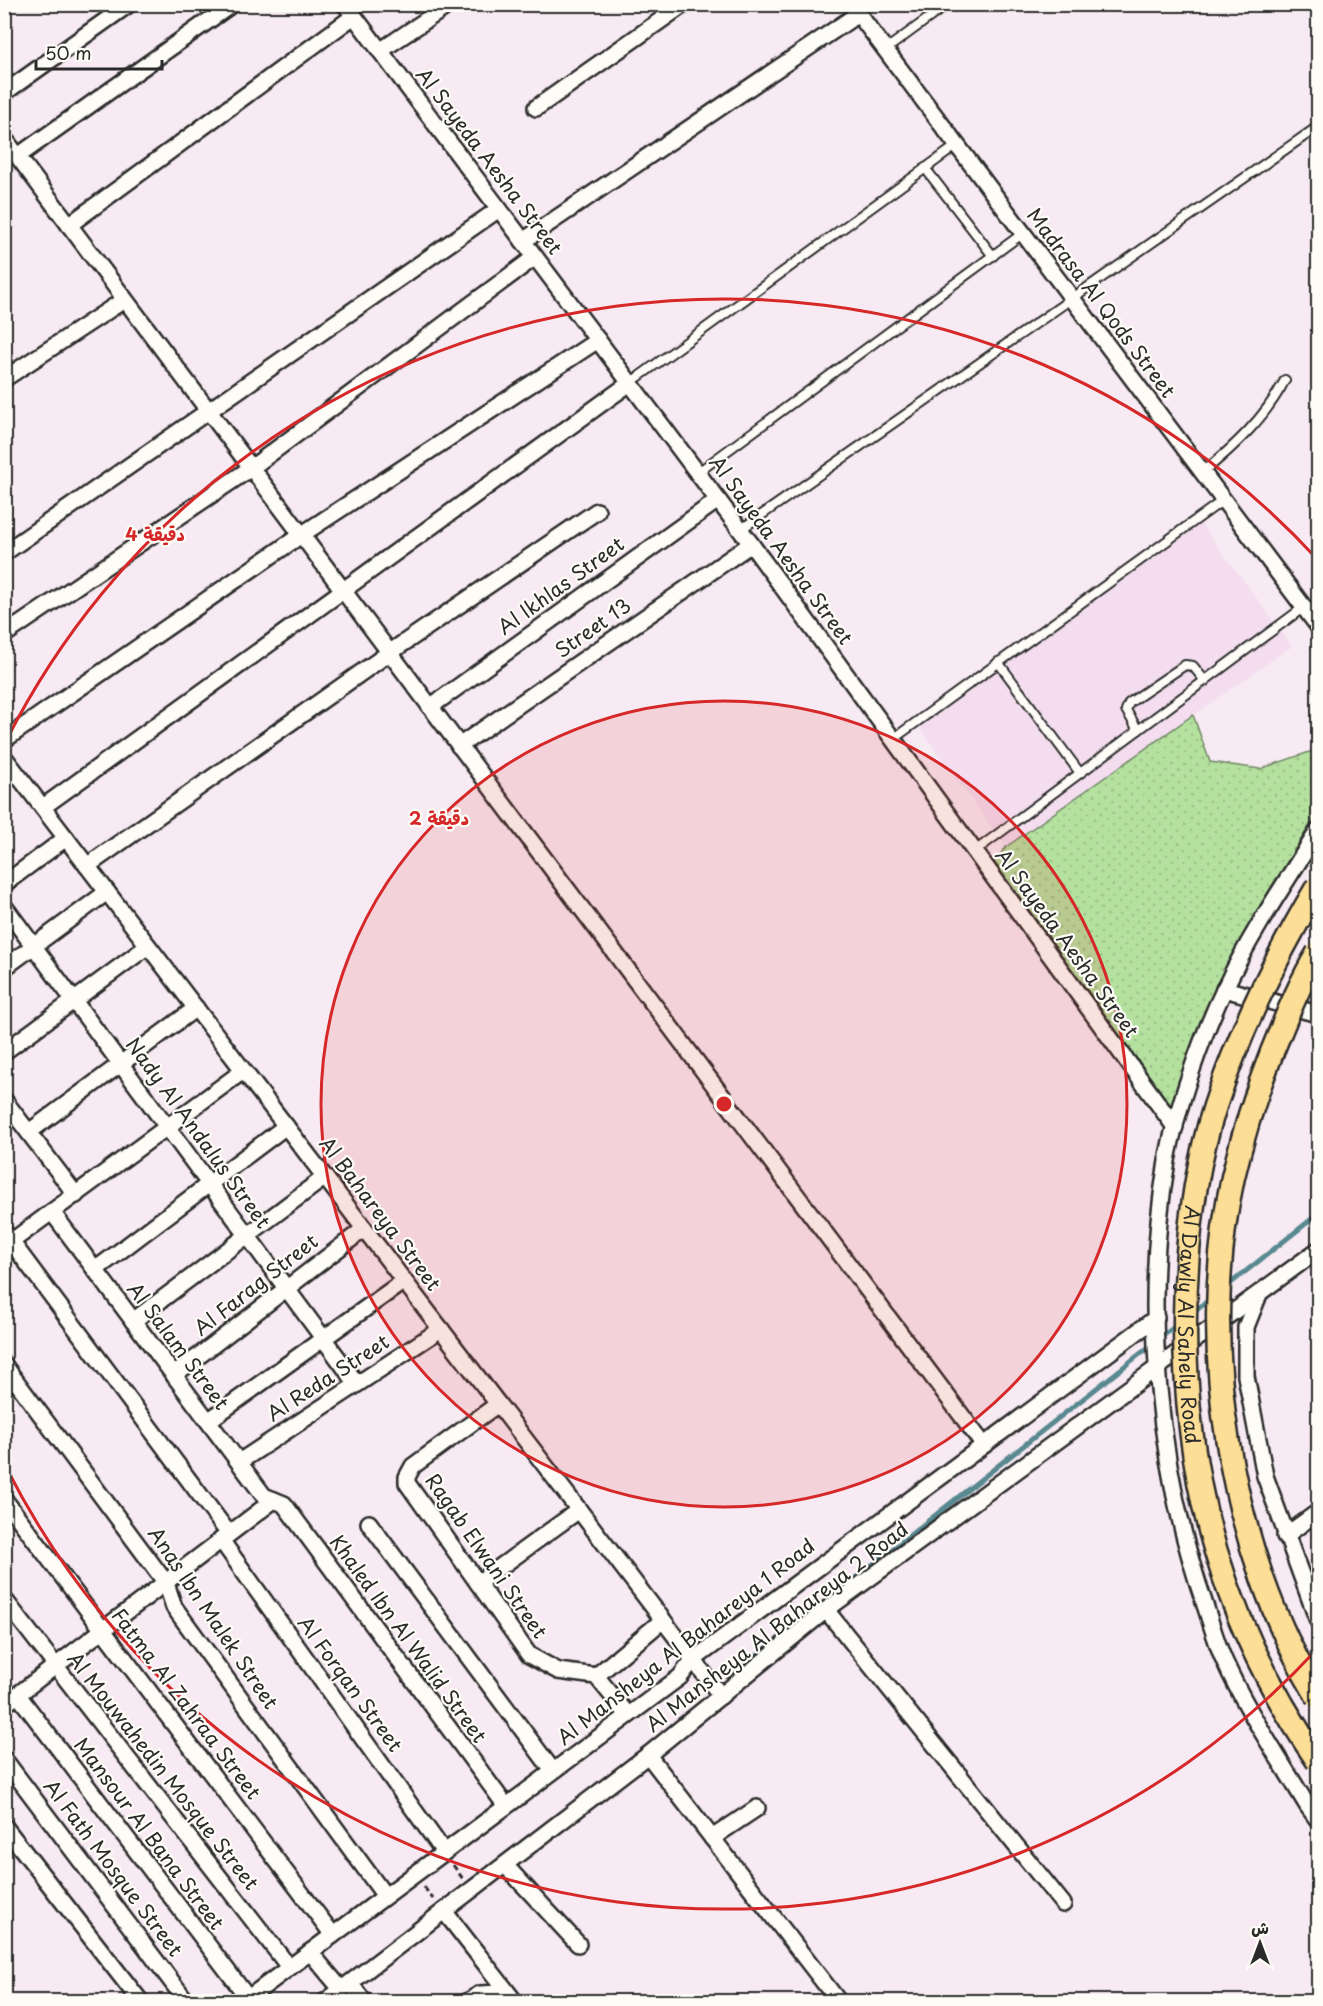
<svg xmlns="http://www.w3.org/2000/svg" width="1323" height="2006" font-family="'Playpen Sans','Playpen Sans Arabic',sans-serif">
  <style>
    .built { fill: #f3ddef }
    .grass { fill: url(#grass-dots); stroke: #708665; stroke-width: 1.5 }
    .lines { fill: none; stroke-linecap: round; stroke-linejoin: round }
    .stream { stroke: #598890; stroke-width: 5 }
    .lane-casing { stroke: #2b2b2b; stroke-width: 12 }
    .street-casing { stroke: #2b2b2b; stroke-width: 20 }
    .path { stroke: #2b2b2b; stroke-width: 3; stroke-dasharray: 6 4.5; stroke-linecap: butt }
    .lane { stroke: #fdfcf7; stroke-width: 8 }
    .street { stroke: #fdfcf7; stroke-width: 15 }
    .primary-bridge-casing { stroke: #2b2b2b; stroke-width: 27; stroke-linecap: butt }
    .primary-bridge { stroke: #fdde96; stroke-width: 22 }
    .ring { fill: none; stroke: #d62828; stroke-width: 3 }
    .labels { text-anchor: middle; stroke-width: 4.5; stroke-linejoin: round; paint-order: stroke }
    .street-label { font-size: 20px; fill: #2b2b2b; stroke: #fdfcf7 }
    .centre { fill: #d62828; stroke: #fdfcf7; stroke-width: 3 }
    .ring-label { font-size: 18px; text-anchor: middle; font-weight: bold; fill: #d62828; stroke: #fdfcf7; stroke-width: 4.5; stroke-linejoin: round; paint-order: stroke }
  </style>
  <defs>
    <pattern id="grass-dots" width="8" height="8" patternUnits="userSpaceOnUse" patternTransform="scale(1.5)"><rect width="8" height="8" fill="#b5e19f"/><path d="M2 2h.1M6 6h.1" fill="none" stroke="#9cc189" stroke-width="1.8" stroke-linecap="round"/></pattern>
  </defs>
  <rect width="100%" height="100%" fill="#f7eaf2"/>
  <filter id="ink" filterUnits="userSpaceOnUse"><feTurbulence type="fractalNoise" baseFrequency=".0167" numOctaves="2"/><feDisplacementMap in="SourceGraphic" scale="12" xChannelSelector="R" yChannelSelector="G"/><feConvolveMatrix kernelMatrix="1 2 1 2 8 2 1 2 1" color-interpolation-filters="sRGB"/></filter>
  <g filter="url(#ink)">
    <polygon class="built" points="1196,517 1292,646 1006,847 912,718"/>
    <polygon class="grass" points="1193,715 1210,762 1260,769 1318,749 1318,812 1260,905 1172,1107 994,862 1006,847"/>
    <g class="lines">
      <g class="stream">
        <polyline points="1226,1287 1318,1214"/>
        <polyline points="1193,1313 1211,1298"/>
        <polyline points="834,1595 1178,1324"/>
        <polyline points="744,1666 792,1628"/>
      </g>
      <defs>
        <g id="lane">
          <polyline points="885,50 948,4"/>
          <polyline points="925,168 993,256"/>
          <polyline points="630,383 956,146"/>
          <polyline points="697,473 1022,234"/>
          <path d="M 1202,473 C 1235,446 1265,418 1285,380"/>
          <polyline points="740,530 1316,128"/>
          <polyline points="998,662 1080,773"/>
          <polyline points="1138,730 1126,710 1129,703 1185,665 1193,666 1205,681"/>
          <polyline points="893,739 1222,501"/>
          <polyline points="975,851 1304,607"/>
        </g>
        <g id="street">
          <polyline points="345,4 751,544 1175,1127"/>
          <polyline points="851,4 1318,626"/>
          <polyline points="380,51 450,4"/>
          <polyline points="4,93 129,4"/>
          <polyline points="536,108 684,4"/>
          <polyline points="4,138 983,1444"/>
          <polyline points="18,156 232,4"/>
          <polyline points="69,225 354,16"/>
          <polyline points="523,241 858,14"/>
          <polyline points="4,379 124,300"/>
          <polyline points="4,553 499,209"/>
          <polyline points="4,635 251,468 535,257"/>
          <polyline points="430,707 718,500"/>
          <polyline points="4,740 301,535 598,340"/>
          <polyline points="459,746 751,544"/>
          <polyline points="4,757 721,1696"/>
          <polyline points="43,807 630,383"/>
          <path d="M 1318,831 C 1286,882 1251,933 1225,988 C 1202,1035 1176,1110 1167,1161 C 1142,1307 1157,1466 1205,1605 C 1211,1623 1216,1642 1224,1660 C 1246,1710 1279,1758 1307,1805 L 1318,1820"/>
          <polyline points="87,866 389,653 597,511"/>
          <polyline points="4,884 66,838"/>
          <polyline points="4,906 357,1384"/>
          <polyline points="4,968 107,892"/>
          <polyline points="1224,989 1318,1014"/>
          <polyline points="4,1052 148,946"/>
          <polyline points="4,1100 76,1195"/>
          <polyline points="29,1132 196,1008"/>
          <polyline points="52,1212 264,1496 284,1504 506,1806"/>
          <polyline points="4,1232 229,1534"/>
          <polyline points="4,1247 243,1071"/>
          <polyline points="95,1270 286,1126"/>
          <polyline points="1258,1297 1246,1327 1246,1376 1265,1476 1318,1621"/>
          <polyline points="133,1321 325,1177"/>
          <polyline points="4,1365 166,1583 174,1607 385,1896"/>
          <polyline points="174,1375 364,1229"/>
          <polyline points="498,1404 413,1466 407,1477 407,1483 529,1655 558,1671 596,1676 628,1715"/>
          <polyline points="208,1421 404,1281"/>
          <polyline points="239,1462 441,1329"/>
          <polyline points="4,1499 333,1935"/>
          <polyline points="369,1523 553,1771"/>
          <polyline points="1285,1536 1318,1512"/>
          <polyline points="221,1540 444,1852"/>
          <polyline points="478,1583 579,1510"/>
          <polyline points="4,1599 289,1967"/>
          <polyline points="826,1610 1063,1904"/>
          <polyline points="596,1676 663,1620"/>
          <polyline points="18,1695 248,1998"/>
          <polyline points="4,1705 274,1500"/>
          <polyline points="648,1755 839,2002"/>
          <polyline points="4,1759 187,2002"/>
          <polyline points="4,1826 141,2002"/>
          <polyline points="712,1838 757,1808"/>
          <polyline points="505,1865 578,1944"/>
          <polyline points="444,1911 515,2002"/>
          <polyline points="310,1952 341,1989"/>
          <polyline points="350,1983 364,2002"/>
          <polyline points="243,2002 680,1677 693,1660 1156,1318"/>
          <polyline points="325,2002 648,1755 826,1610 1318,1250"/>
          <polyline points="467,2002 480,1994 499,1993 504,1988"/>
        </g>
      </defs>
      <use href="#lane" class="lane-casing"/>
      <use href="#street" class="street-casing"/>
      <g class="path">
        <polyline points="453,1865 463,1879"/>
        <polyline points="424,1887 433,1899"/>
      </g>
      <use href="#lane" class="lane"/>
      <use href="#street" class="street"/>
      <defs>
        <g id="primary-bridge">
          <path id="s1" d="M 1318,886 C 1276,956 1241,1028 1215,1106 C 1193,1174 1186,1246 1185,1318 C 1184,1484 1223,1623 1318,1761"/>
          <path d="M 1318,953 C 1299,984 1286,1018 1272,1052 C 1256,1093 1243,1134 1233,1177 C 1196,1344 1229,1551 1318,1697"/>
        </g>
      </defs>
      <use href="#primary-bridge" class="primary-bridge-casing"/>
      <use href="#primary-bridge" class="primary-bridge"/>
    </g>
  </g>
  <circle cx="724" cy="1104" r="403" fill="#d62828" fill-opacity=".12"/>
  <g class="ring">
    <circle cx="724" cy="1104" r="403"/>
    <path d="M1318 1648A805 805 0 0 1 7 1469M7 739A805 805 0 0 1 1318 560"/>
  </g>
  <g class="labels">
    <g class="street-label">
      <text transform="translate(489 161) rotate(53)" y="7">Al Sayeda Aesha Street</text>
      <text transform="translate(1101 303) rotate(53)" y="7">Madrasa Al Qods Street</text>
      <text transform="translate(781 550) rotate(54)" y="7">Al Sayeda Aesha Street</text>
      <text transform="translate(561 586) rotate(-36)" y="7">Al Ikhlas Street</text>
      <text transform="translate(593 628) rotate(-35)" y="7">Street 13</text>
      <text transform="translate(1067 943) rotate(54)" y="7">Al Sayeda Aesha Street</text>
      <text transform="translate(198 1133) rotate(54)" y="7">Nady Al Andalus Street</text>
      <text transform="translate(380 1214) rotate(53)" y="7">Al Bahareya Street</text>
      <text transform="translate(256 1285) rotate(-38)" y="7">Al Farag Street</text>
      <text dy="7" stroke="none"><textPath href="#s1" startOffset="465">Al Dawly Al Sahely Road</textPath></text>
      <text transform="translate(178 1346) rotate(53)" y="7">Al Salam Street</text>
      <text transform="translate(328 1378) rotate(-33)" y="7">Al Reda Street</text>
      <text transform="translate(486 1556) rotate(55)" y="7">Ragab Elwani Street</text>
      <text transform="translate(213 1618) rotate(56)" y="7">Anas Ibn Malek Street</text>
      <text transform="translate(777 1627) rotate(-38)" y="7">Al Mansheya Al Bahareya 2 Road</text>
      <text transform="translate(408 1639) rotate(54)" y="7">Khaled Ibn Al Walid Street</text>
      <text transform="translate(686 1642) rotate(-38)" y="7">Al Mansheya Al Bahareya 1 Road</text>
      <text transform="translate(350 1684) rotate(54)" y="7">Al Forqan Street</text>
      <text transform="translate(186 1704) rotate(53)" y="7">Fatma Al Zahraa Street</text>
      <text transform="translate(163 1771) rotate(52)" y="7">Al Mouwahedin Mosque Street</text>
      <text transform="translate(149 1834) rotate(53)" y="7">Mansour Al Bana Street</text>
      <text transform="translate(113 1868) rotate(53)" y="7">Al Fath Mosque Street</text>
    </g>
  </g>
  <circle cx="724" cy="1104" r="9" class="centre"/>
  <g class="ring-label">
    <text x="155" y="541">4 دقيقة</text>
    <text x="439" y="825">2 دقيقة</text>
  </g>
  <rect width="1323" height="2006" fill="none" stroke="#fdfcf7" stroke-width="24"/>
  <rect x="12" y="12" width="1299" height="1982" fill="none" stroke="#2b2b2b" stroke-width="2" filter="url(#ink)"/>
  <g transform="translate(1260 1943)" stroke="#fdfcf7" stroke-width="4.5" paint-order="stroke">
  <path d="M0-4.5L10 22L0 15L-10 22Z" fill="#2b2b2b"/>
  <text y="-9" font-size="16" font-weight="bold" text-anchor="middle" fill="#2b2b2b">ش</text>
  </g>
  <path d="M36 60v9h126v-9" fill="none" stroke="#2b2b2b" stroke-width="3"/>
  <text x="45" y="60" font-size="18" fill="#2b2b2b" stroke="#fdfcf7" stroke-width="4.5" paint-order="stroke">50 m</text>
</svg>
